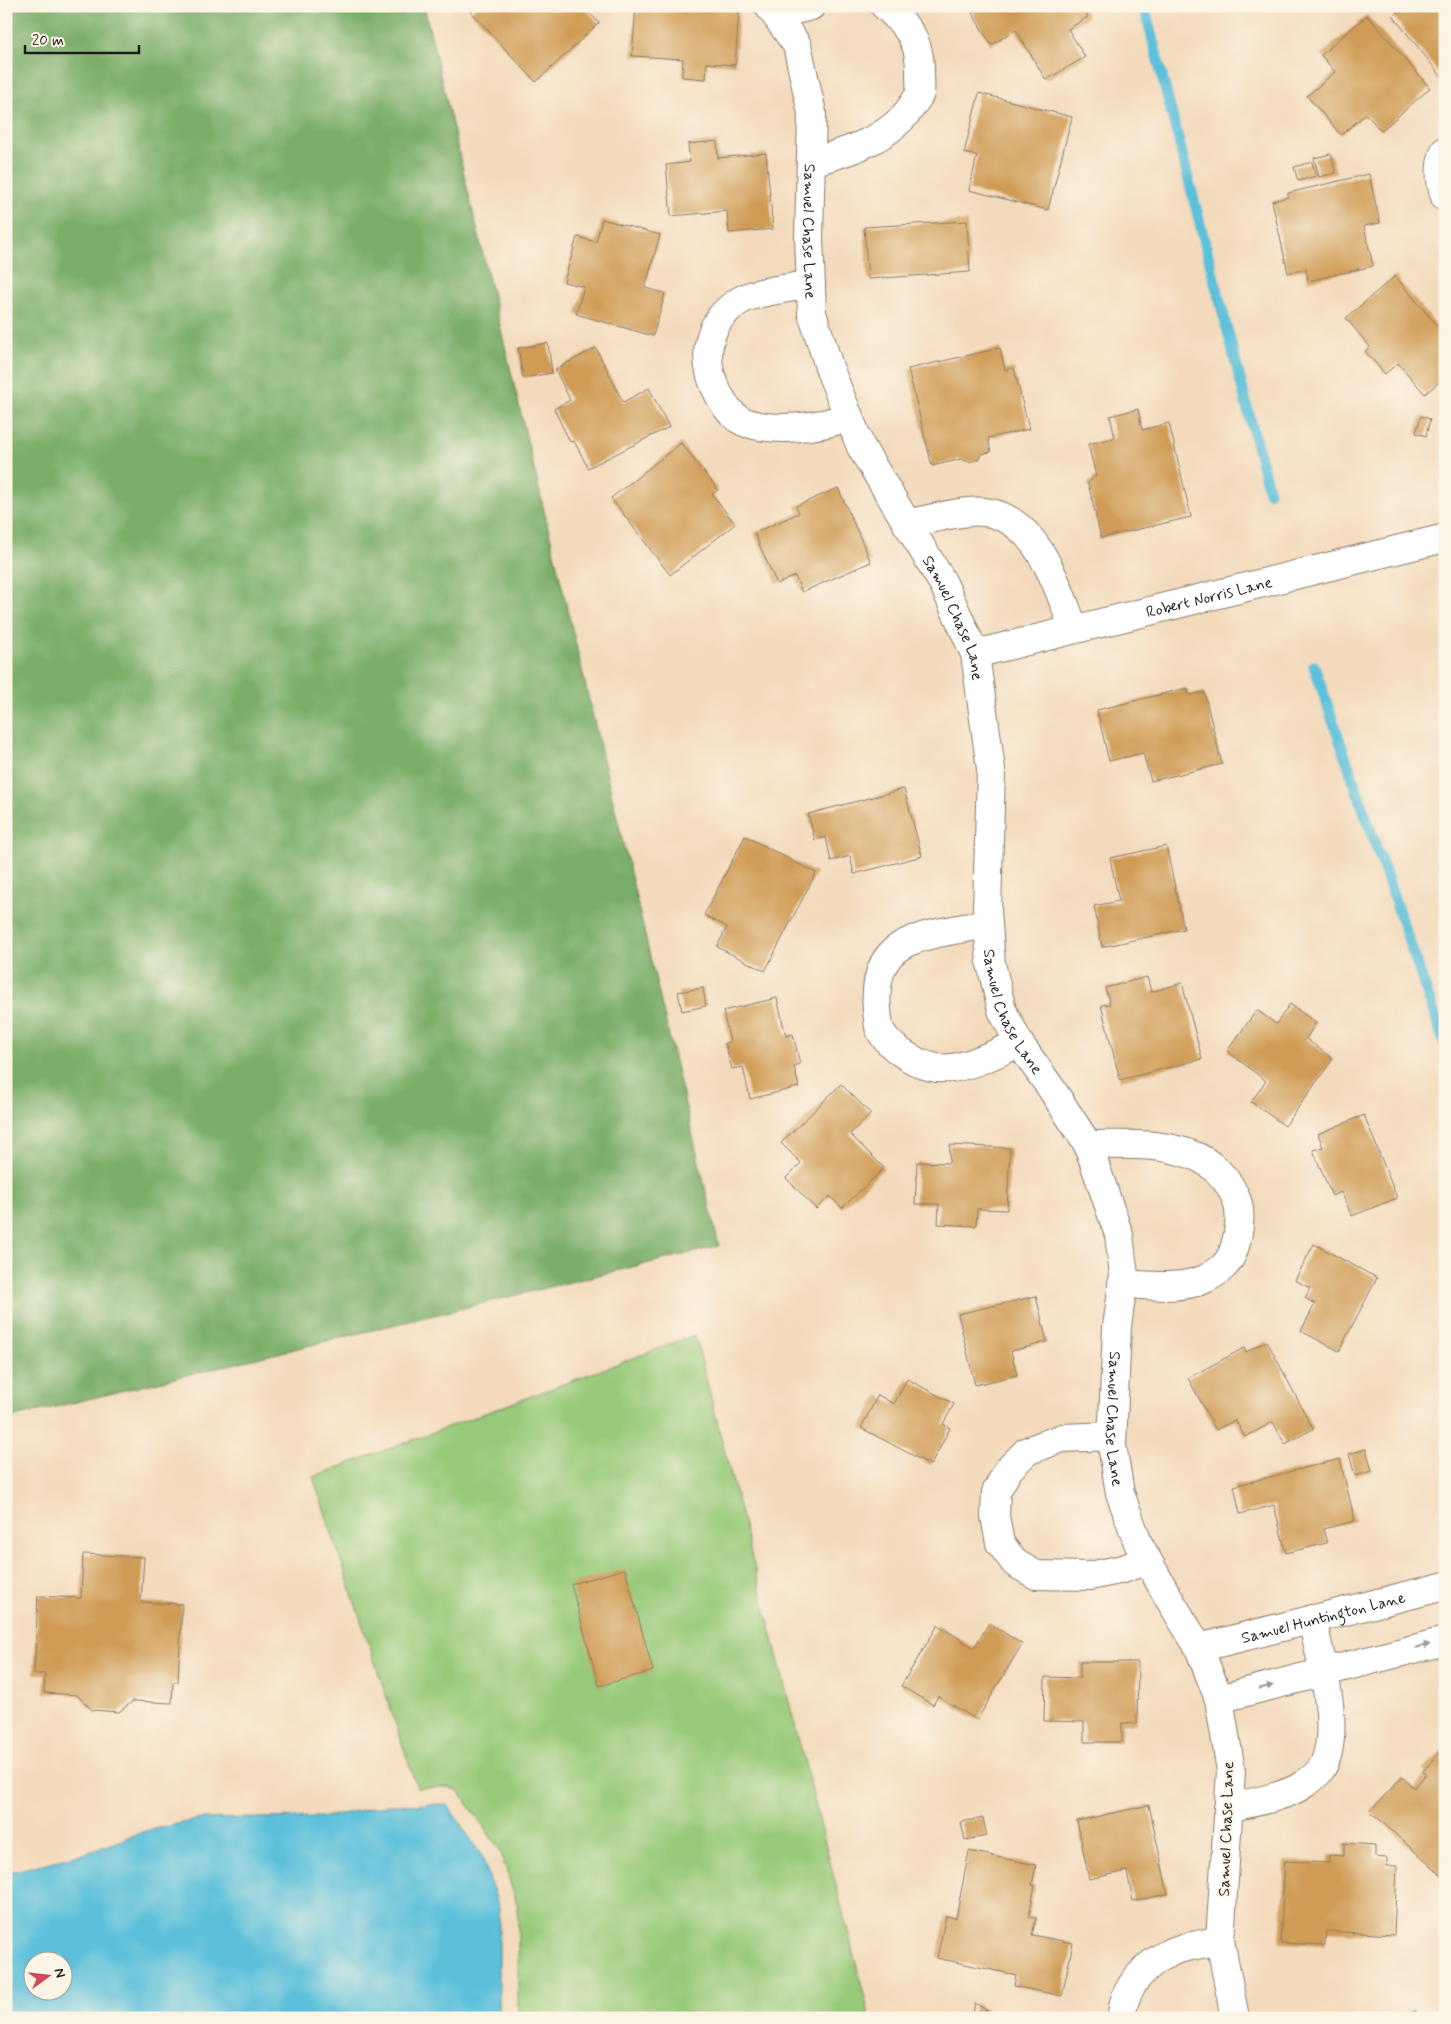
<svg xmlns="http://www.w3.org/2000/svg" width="1451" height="2024" font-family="Mynerve,sans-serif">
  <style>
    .green { fill: #97c978; stroke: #5a724a }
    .forest { fill: #79ad68; stroke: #4a6442 }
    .water { fill: #5cc0da; stroke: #3c6e7b; fill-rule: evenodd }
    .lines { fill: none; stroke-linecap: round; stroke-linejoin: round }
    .stream { stroke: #5cc0da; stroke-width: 11 }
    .building { fill: #cf9b55 }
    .street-casing { stroke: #887b6c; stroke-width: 30 }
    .street { stroke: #fff; stroke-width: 28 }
    .oneway { fill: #999 }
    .labels { text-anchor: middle; stroke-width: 4; stroke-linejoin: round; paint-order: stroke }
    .street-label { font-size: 16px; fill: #1c1c1c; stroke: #fcf5e5 }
  </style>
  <rect width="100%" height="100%" fill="#fcf5e5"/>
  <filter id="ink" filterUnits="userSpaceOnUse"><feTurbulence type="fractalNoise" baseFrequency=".02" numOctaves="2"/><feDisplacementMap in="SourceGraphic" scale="10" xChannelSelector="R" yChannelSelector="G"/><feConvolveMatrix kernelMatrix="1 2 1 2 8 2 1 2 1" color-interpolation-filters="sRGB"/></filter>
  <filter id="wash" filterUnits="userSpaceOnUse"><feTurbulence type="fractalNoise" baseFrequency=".0096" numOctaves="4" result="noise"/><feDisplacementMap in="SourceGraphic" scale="20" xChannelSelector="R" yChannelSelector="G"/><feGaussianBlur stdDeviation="1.12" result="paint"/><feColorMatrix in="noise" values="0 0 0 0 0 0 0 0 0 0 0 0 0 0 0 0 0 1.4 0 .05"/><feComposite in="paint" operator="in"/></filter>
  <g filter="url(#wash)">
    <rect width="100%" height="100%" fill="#f3dabc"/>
    <polygon class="green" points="695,1335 870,2018 518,2018 518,1908 500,1850 459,1791 448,1787 417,1788 313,1477"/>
    <polygon class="forest" points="6,6 424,6 719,1246 6,1419"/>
    <path class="water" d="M 447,1804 L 482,1856 L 499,1908 L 499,2018 L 6,2018 L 6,1873 L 87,1853 L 145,1831 L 201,1819 L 324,1817 L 388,1805 ZM 32,1962 L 62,1962 L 62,1992 L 32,1992 Z"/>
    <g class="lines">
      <g class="stream">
        <polyline points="1144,6 1269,492"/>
        <polyline points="1314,666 1445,1045"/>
      </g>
    </g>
    <g id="blocks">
      <g class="building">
        <polygon points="476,6 583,6 599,23 536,82 471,12"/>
        <polygon points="636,6 682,6 739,11 735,65 707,63 706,79 682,77 683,59 632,56"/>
        <polygon points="968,6 1082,6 1088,17 1068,29 1085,57 1046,80 1016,30 991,45"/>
        <polygon points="1405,6 1445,6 1445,73 1441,76 1393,16"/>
        <polygon points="1367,15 1430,88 1381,131 1366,114 1341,135 1307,96 1335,72 1321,55"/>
        <polygon points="979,93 1072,117 1048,210 969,190 977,156 964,153"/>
        <polygon points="717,141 718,158 766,153 773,229 729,233 727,211 671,216 666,165 690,162 688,144"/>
        <polygon points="1331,154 1336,173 1319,177 1314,158"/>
        <polygon points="1312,162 1316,176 1298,181 1294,167"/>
        <polygon points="1369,174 1380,223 1364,226 1373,266 1308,281 1306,269 1288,273 1272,201 1288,197 1288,193"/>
        <polygon points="602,219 660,235 645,288 665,293 653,336 576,314 584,287 564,282 577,237 596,242"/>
        <polygon points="967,221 970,272 868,279 864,227"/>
        <polygon points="1395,276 1445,335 1445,377 1425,394 1398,363 1385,374 1365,351 1370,347 1346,318"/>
        <polygon points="548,343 552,373 523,378 518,348"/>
        <polygon points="596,348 623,402 649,388 669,427 588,468 574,441 570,442 554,409 570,400 555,369"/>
        <polygon points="1000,348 1005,370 1014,368 1029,429 988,438 991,452 981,454 979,459 969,462 961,459 932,466 908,369"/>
        <polygon points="1138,409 1142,430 1169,423 1191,517 1101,538 1088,483 1096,476 1088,444 1115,438 1110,416"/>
        <polygon points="1421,416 1430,419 1426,436 1416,433"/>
        <polygon points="681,443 718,490 712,494 735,524 670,575 611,498"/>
        <polygon points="838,488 871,562 802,592 795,576 777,584 754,533 799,513 796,506"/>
        <polygon points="1187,688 1189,695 1204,692 1222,764 1151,781 1143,753 1109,761 1097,710"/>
        <polygon points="904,789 922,856 854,874 850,856 831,861 826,837 815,840 808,814"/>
        <polygon points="745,836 816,873 765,971 717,947 727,927 704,915"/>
        <polygon points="1166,846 1184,929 1102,947 1094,906 1119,901 1110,858"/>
        <polygon points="1147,977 1151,992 1182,983 1202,1059 1120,1080 1101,1005 1110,1004 1105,988"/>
        <polygon points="703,988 706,1006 682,1011 678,992"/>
        <polygon points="777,998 786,1036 793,1034 800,1064 794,1066 799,1087 750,1099 743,1067 732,1069 725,1043 730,1042 723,1011"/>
        <polygon points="1290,1004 1316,1023 1306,1039 1333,1059 1285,1126 1251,1102 1266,1081 1227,1051 1257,1010 1276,1024"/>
        <polygon points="841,1084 871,1114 850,1134 884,1168 842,1208 830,1196 816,1209 786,1178 801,1163 781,1143"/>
        <polygon points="1364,1115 1397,1198 1352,1216 1341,1192 1332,1196 1313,1150 1323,1147 1318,1134"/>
        <polygon points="950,1145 1010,1148 1007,1210 977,1209 976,1226 938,1224 939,1204 915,1204 917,1162 949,1163"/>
        <polygon points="1314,1244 1377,1278 1339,1351 1301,1331 1315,1304 1305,1298 1310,1288 1295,1280"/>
        <polygon points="1036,1296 1047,1342 1011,1351 1017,1375 975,1385 958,1314"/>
        <polygon points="1267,1341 1313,1429 1285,1444 1273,1422 1245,1437 1235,1420 1216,1430 1188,1378 1244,1348 1246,1352"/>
        <polygon points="907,1379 954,1404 943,1424 950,1428 931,1465 861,1428 878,1395 894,1404"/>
        <polygon points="1366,1449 1372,1471 1355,1476 1349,1454"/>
        <polygon points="1340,1459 1355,1521 1323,1529 1327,1543 1286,1553 1274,1505 1240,1514 1234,1486"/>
        <polygon points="83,1554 144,1557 141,1602 182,1604 178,1682 173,1682 172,1703 133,1701 119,1712 92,1710 77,1695 44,1693 45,1674 34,1674 38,1596 81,1598"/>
        <polygon points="625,1569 653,1671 599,1686 571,1584"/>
        <polygon points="989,1623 1022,1644 977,1720 938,1696 933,1705 901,1686 938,1625 974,1648"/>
        <polygon points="1080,1662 1138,1662 1137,1724 1122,1723 1122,1742 1084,1742 1084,1722 1044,1721 1045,1677 1080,1678"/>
        <polygon points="1445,1747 1445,1879 1370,1811 1402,1777 1414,1788 1426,1774 1423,1771"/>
        <polygon points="1149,1805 1168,1894 1133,1901 1127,1871 1089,1879 1077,1821"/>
        <polygon points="983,1818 987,1836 965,1840 961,1822"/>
        <polygon points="1344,1843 1375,1845 1375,1857 1387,1858 1387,1866 1397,1866 1394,1935 1326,1931 1325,1945 1280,1943 1285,1861 1329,1863 1329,1855 1344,1856"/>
        <polygon points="969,1851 1036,1865 1032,1885 1035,1885 1029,1917 1036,1918 1032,1935 1073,1943 1062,1996 1014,1986 1016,1975 937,1958 946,1916 956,1918"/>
        <polygon points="975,2003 999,2018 972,2018"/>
        <polygon points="1416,2011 1418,2018 1393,2018 1393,2017"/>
      </g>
    </g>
  </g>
  <g filter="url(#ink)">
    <use href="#blocks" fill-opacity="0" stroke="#887b6c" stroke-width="1"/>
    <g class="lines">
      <defs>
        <g id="street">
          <path id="s1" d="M 769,6 L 797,45 L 812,113 L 809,238 L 812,313 L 830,370 L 861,447 L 943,583 L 975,654 L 991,769 L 987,911 L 991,964 L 1002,1010 L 1019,1043 L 1051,1088 L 1088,1145 L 1119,1235 L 1124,1275 L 1117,1327 L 1112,1445 L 1120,1493 L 1138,1543 L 1168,1597 L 1199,1648 L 1219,1699 L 1231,1771 L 1220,1940 L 1235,2018"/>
          <polyline points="776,15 811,6"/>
          <path d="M 1445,151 C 1438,166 1440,182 1445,197"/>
          <path d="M 811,162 C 848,152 890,139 912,106 C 914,102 919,97 920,93 C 921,87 920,80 920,74 C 921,41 908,27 885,6"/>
          <path d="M 811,284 C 793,288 756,291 741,300 C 705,321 700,360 719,395 C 725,406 732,417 744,422 C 775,433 819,427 849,417"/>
          <path d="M 907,524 C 927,520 947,514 968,512 C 1034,505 1055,581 1074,629"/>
          <path id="s2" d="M 975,654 L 1445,538"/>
          <path d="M 988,924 C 961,929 931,932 906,943 C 878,956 875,985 877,1011 C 878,1016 878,1022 879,1027 C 885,1045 914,1063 932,1067 C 958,1074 996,1053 1019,1043"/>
          <path d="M 1088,1145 C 1123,1145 1157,1142 1190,1154 C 1211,1161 1230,1180 1237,1201 C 1243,1217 1237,1254 1224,1266 C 1220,1270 1211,1276 1205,1279 C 1180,1290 1149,1285 1122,1284"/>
          <polyline points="1112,1436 1062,1438 1027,1451 1008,1470 996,1492 995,1516 1000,1543 1015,1563 1036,1575 1090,1576 1123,1569 1147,1560"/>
          <path id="s3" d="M 1199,1648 L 1445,1586"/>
          <polyline points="1219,1699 1445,1641"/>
          <path d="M 1228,1808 C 1249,1803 1287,1797 1304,1784 C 1309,1781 1315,1776 1319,1772 C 1345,1738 1320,1658 1312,1619"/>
          <path d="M 1122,2018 C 1122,1988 1145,1964 1171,1952 C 1185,1946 1205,1944 1220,1940"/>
        </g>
      </defs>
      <use href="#street" class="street-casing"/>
      <use href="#street" class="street"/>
    </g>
    <defs><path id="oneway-solid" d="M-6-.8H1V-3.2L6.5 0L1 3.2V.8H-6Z" transform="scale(1.25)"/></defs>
    <g class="oneway">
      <use href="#oneway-solid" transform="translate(1423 1646) rotate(-14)"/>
      <use href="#oneway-solid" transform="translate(1266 1687) rotate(-14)"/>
    </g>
  </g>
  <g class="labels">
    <g class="street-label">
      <text dy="6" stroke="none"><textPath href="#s1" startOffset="236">Samuel Chase Lane</textPath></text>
      <text dy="6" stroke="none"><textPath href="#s2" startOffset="241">Robert Norris Lane</textPath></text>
      <text dy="6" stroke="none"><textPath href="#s1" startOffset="656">Samuel Chase Lane</textPath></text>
      <text dy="6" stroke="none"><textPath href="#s1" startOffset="1061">Samuel Chase Lane</textPath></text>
      <text dy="6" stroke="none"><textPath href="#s1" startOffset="1496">Samuel Chase Lane</textPath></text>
      <text dy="6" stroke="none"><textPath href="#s3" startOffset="128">Samuel Huntington Lane</textPath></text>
      <text transform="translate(1225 1829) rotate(-88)" y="6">Samuel Chase Lane</text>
    </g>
  </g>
  <rect width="1451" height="2024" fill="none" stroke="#fcf5e5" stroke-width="25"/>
  <g transform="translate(48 1976) rotate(75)"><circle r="24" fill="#fcf5e5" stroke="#a29e95"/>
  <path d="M0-4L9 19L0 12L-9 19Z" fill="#d1495b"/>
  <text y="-8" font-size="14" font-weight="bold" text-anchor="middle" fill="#1c1c1c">N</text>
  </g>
  <path d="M25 45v8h114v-8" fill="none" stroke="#1c1c1c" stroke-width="2.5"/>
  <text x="32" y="45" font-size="15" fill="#1c1c1c" stroke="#fcf5e5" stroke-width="4" paint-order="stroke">20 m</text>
</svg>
